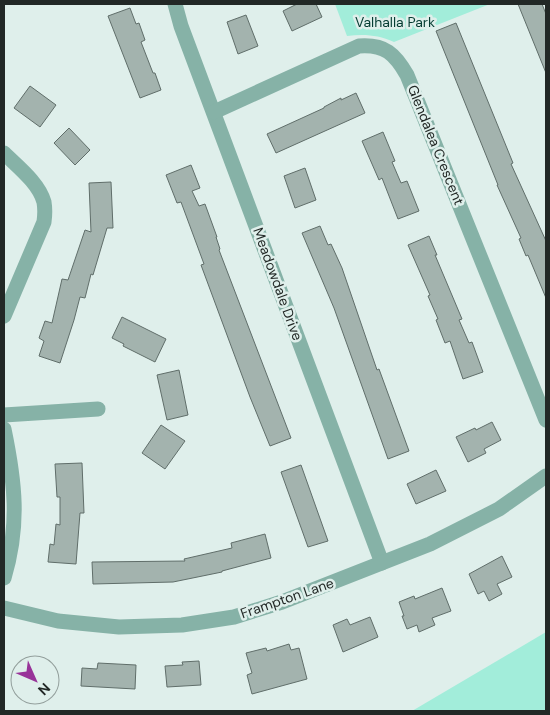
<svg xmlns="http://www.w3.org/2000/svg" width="550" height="715" font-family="'DM Sans',sans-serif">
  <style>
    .green { fill: #a2edda }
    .building { fill: #a3b3ae; stroke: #606e6a }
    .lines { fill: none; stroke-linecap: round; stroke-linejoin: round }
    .minor { stroke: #86b2a7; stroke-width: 15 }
    .labels { text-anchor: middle; stroke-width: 5; stroke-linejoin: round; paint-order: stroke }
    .park-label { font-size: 14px; fill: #063d33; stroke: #dfefeb }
    .street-label { font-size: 14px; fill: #222826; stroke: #dfefeb }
  </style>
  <rect width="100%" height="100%" fill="#dfefeb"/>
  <g class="green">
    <path d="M 335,4 L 490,4 L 394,42 C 378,35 365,34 347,36 Z"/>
    <polygon points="546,632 546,711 412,711"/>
  </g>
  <g class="building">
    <polygon points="297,4 316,4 322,17 292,31 283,11"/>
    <polygon points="518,4 542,4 546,14 546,73"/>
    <polygon points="130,8 136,24 139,23 145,40 141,42 153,73 155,73 161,90 140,98 108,16"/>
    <polygon points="246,15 258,46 238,54 227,22"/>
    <polygon points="456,23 513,163 511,164 546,241 546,298 528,255 526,256 519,239 521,238 497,185 498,185 436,31"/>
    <polygon points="30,86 56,105 40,127 14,108"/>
    <polygon points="356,93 365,113 276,153 267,134 324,108 324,107 341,98 341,100"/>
    <polygon points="69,128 90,150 75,165 54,143"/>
    <polygon points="383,132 395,161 392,162 401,183 407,181 419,211 398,219 382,178 379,180 362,141"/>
    <polygon points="191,165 200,188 192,191 199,206 205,204 217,237 216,237 220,249 219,250 291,438 270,446 250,397 201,265 204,264 181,202 177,203 166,175"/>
    <polygon points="305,168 316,200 295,208 284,176"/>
    <polygon points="111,182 113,228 107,228 93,275 91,274 85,298 80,297 74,320 60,363 39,356 44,341 39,338 45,321 52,323 62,279 68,280 85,230 91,232 89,183"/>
    <polygon points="320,226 328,245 331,244 342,268 377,370 379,369 409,451 388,459 334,308 302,233"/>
    <polygon points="429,236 437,255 435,255 462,319 459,320 469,343 472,342 483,372 463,379 450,341 445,343 436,320 438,319 428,296 430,295 408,245"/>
    <polygon points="122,317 166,339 155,362 123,346 124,344 112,338"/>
    <polygon points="179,370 188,415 167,420 157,375"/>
    <polygon points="492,422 501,440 484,449 486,453 468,462 456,437 475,428 476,430"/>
    <polygon points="161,425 185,441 165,469 142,453"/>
    <polygon points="82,463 84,513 80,513 76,564 48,562 50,544 54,545 56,524 60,525 60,497 57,497 55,464"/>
    <polygon points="301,465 328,541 308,547 281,472"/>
    <polygon points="436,470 446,491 416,504 407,484"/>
    <polygon points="265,534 271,558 222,571 222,572 173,582 93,584 92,562 185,561 184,559 232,548 231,543"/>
    <polygon points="502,556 512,577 497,584 502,594 489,601 484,591 478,594 469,574"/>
    <polygon points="442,588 451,611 432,618 435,625 419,632 417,625 407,629 402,616 404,616 399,602 414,596 415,599"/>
    <polygon points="370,617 378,637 343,652 333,625 347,619 350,625"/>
    <polygon points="289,644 291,650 299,648 307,679 252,694 247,675 252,673 246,653 266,648 267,651"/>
    <polygon points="199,661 201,685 167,687 165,666 183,665 182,662"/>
    <polygon points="98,663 136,665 135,689 81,686 82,668 97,669"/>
  </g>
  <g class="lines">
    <g class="minor">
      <polyline points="175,4 181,26 382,563"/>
      <path d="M 214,112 L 359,46 C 385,44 395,54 407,75 L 546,420"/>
      <path d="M 4,153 C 17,166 39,183 44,202 C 45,208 45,215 44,222 L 4,316"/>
      <polyline points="4,415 98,409"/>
      <path d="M 4,429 C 15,482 20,525 4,578"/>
      <polyline points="4,608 58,621 119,627 182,625 234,617 282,602 430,544 499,509 546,476"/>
    </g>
  </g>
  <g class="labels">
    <g class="park-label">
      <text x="395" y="27">Valhalla Park</text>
    </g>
    <g class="street-label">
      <text transform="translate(436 145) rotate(68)" y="5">Glendalea Crescent</text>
      <text transform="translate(278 284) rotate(70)" y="5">Meadowdale Drive</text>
      <text transform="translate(287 598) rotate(-19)" y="5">Frampton Lane</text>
    </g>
  </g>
  <rect width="550" height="715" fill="none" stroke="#222826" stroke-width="10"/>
  <g transform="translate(35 680) rotate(135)"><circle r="24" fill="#dfefeb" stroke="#939f9c"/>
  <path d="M0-4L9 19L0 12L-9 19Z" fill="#983399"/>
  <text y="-8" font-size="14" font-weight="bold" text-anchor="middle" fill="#222826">N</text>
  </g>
</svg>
